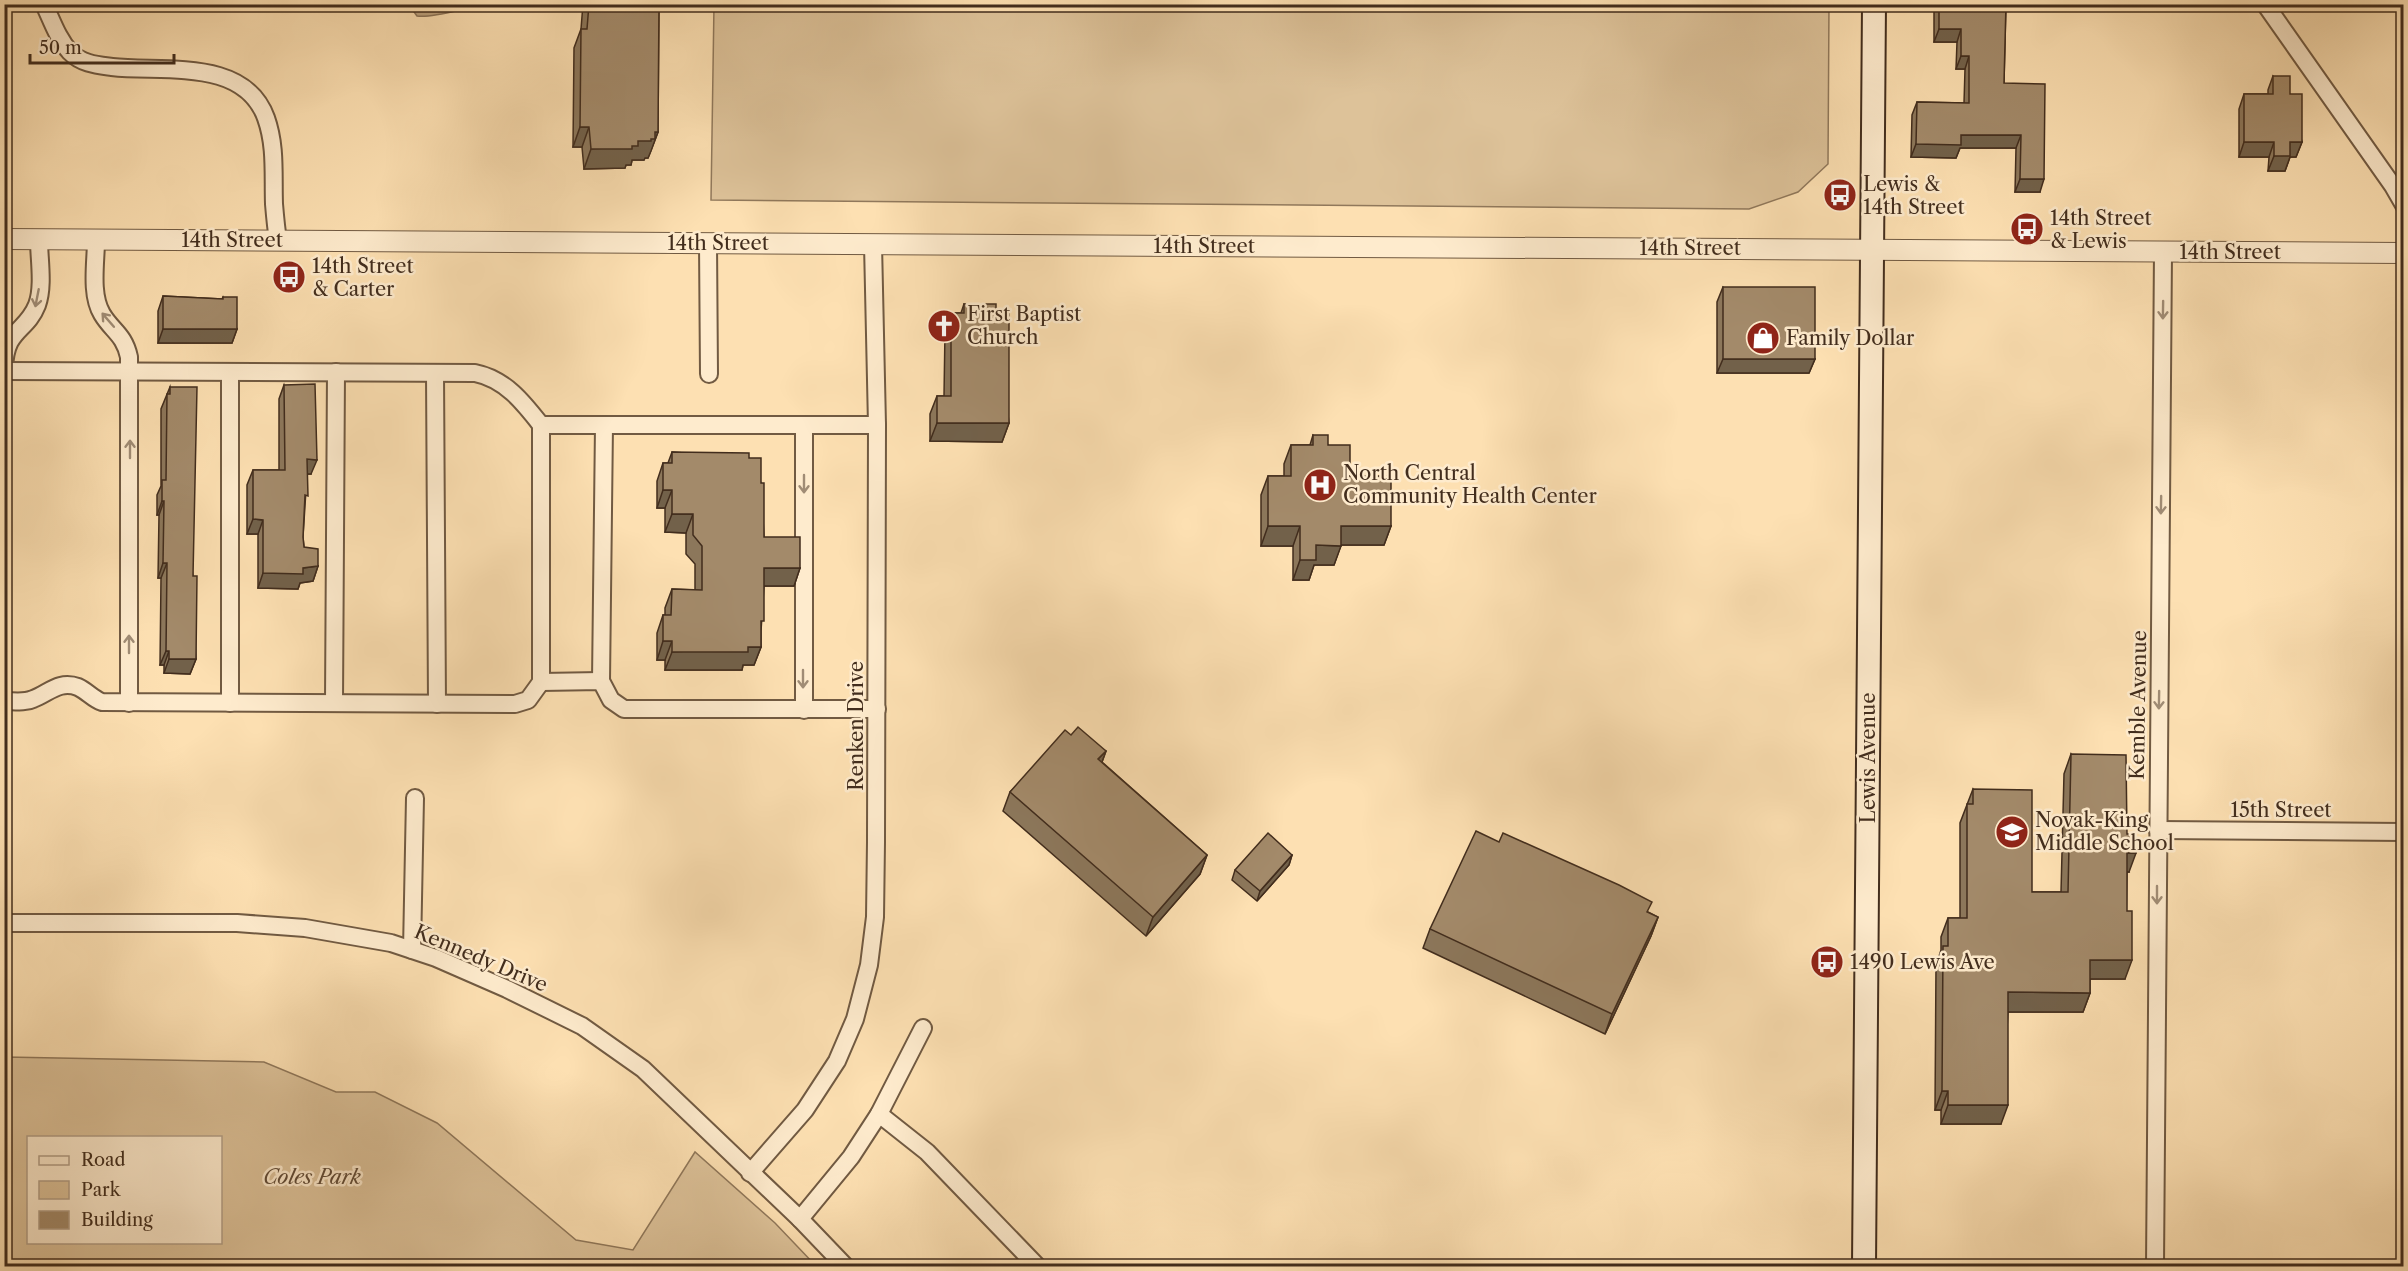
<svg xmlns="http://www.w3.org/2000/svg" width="2408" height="1271" font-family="'Libre Caslon Text',serif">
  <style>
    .green { fill: #ddc299; stroke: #90785b; stroke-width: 1.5; fill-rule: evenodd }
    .water { fill: #bda37f; stroke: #8c7458; stroke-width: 1.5 }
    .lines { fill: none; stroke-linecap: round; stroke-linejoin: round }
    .minor-casing { stroke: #715a42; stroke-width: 20 }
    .tertiary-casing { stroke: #715a42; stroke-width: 22 }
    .secondary-casing { stroke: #422d1d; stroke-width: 26 }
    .minor { stroke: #feebcd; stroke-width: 16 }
    .tertiary { stroke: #feebcd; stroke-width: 20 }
    .secondary { stroke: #feebcd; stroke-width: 22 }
    .wall { fill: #8c775b; stroke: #422d1d; stroke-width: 1.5 }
    .shaded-wall { fill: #72614a; stroke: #422d1d; stroke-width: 1.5 }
    .building { fill: #a38a6a; stroke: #422d1d; stroke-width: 1.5 }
    .oneway { stroke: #a08c75 }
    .labels { text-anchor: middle; stroke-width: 5; stroke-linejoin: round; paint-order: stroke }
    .poi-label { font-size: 20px; fill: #422d1d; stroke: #feebcd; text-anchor: start }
    .street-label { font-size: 20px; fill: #422d1d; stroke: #feebcd }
    .park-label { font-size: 20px; font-style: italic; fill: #614b36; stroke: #feebcd }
  </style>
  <rect width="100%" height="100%" fill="#fde0b2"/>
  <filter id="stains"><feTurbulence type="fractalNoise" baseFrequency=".00333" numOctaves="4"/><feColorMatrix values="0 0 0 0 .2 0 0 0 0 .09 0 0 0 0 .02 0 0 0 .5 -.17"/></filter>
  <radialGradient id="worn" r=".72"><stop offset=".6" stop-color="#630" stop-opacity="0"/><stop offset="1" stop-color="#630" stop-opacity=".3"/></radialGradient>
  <g class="green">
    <polygon points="714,5 1829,5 1828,164 1798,192 1749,209 711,200"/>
    <path d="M 5,1057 L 264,1062 L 336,1092 L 375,1092 L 437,1123 L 576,1240 L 633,1250 L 695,1152 L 775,1223 L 816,1266 L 5,1266 ZM 28,1138 L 220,1138 L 220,1242 L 28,1242 Z"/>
  </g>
  <path class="water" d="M 409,5 L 409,4 L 465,5 L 464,9 C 451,12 429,18 417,16 Z"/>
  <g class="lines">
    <defs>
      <g id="minor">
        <path d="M 44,4 C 52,21 58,39 70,52 C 82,64 97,65 112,67 C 163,73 244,57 266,118 C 276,146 273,174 274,204 C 275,216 276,228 278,240"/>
        <polyline points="2265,4 2393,186 2404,205"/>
        <path d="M 96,240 C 96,262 90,294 102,314 C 112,331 124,334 129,357 L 129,703"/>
        <polyline points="708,243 709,374"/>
        <path d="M 4,369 C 5,328 26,333 37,305 C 44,286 39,259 39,240"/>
        <path d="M 4,371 L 475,373 C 505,379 523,402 541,425 L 541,682 L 528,700 L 515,704 L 102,702 C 93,699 87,691 78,687 C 59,680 49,693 33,699 C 25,703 14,701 4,701"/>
        <polyline points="230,372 230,703"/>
        <polyline points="435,373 437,704"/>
        <polyline points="541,425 877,425"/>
        <polyline points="804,425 804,710"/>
        <polyline points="601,681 604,425"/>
        <polyline points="541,682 601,681 611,700 624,709 877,709"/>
        <polyline points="334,703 336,372"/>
        <polyline points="2158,830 2404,832"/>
        <polyline points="4,923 237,923 305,928 391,943 436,958 507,989 582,1026 643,1069 800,1219 845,1266"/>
        <polyline points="412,950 415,798"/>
        <polyline points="879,1114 927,1152 1037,1266"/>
        <polyline points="750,1173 805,1110 837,1061 855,1019 869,965 875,917 876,842 877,425 873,244"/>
        <polyline points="800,1219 851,1157 879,1114 923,1028"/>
        <polyline points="2155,1266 2163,252"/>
      </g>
      <polyline id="tertiary" points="4,239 2404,253"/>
      <polyline id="secondary" points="1864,1266 1874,4"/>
    </defs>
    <use href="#minor" class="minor-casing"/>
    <use href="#tertiary" class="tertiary-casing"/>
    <use href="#secondary" class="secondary-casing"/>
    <use href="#minor" class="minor"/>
    <use href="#tertiary" class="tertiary"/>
    <use href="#secondary" class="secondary"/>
  </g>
  <g class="wall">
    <polygon points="583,4 659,4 658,132 648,158 645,158 644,160 632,160 631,165 626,165 625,168 584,169 582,147 573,147 574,48 581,29"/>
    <polygon points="1934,4 2006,4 2004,83 2040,192 2015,192 2016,148 1960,148 1956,158 1911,157 1912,115 1917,102 1964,103 1965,69 1956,69 1957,42 1934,42"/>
    <polygon points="2273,76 2290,94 2302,142 2296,157 2290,157 2285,171 2268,171 2269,157 2239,157 2239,109 2244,94 2268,94 2268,90"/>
    <polygon points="1723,287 1815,359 1809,373 1717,373 1717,302"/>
    <polygon points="163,296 222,299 223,297 237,329 232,343 158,343 158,311"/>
    <polygon points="964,304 996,313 1009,423 1002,442 930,441 930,414 937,396 944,396 945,331 951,313 961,313"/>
    <polygon points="284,385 311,474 307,474 303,537 304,547 318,566 313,581 300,583 298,589 258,588 258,534 247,534 247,485 253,470 279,470 279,399"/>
    <polygon points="170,387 193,576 196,659 190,674 164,673 164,665 160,665 161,578 158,578 159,515 157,515 157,495 161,486 161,409"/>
    <polygon points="1313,435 1328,445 1350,476 1391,526 1384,545 1341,545 1334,565 1314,565 1309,580 1293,580 1293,546 1261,546 1261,495 1268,476 1284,476 1284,464 1291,445 1310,445"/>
    <polygon points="672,452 749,458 761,483 764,537 800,568 794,586 764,586 761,631 761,647 754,665 743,665 742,670 665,670 665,660 657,660 657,633 663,615 665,615 665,608 672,589 695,590 695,564 686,554 686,533 665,532 665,508 657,508 657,481 663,463 668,463"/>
    <polygon points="1071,735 1106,751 1102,762 1207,855 1200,874 1146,936 1003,811 1010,792"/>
    <polygon points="2071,754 2129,872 2127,872 2125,979 2090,979 2090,993 2083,1012 2008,1012 2001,1124 1941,1124 1941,1110 1935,1110 1936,966 1941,950 1941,937 1948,918 1960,918 1960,823 1973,789 2032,892 2061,892 2064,774"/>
    <polygon points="1292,855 1289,865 1257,901 1232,880 1235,870"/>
    <polygon points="1648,912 1658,917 1651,936 1605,1034 1423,948 1430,929"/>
  </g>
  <g class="shaded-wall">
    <polygon points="1939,29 1961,29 1957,42 1934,42"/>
    <polygon points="1961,56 1969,56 1965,69 1956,69"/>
    <polygon points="580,127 589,127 582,147 573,147"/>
    <polygon points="655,132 658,132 651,151 648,158 645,158 644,160 632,160 631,165 626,165 625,168 584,169 591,149 632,146 638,141"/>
    <polygon points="1961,135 2021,135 2016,148 1960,148 1956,158 1911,157 1916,144"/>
    <polygon points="2244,142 2274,142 2269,157 2239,157"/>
    <polygon points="2290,142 2302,142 2296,157 2290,157 2285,171 2268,171 2274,156"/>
    <polygon points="2020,179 2044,179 2040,192 2015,192"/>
    <polygon points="163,329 237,329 232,343 158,343"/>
    <polygon points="1723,359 1815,359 1809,373 1717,373"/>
    <polygon points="937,423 1009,423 1002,442 930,441"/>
    <polygon points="307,459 317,460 311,474 301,474"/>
    <polygon points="663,490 672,490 665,508 657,508"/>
    <polygon points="162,501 164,501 159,515 157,515"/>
    <polygon points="672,514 693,514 686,533 665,532"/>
    <polygon points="253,519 263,520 258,534 247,534"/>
    <polygon points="1268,526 1300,526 1293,546 1261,546"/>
    <polygon points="1341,526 1391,526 1384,545 1334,545"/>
    <polygon points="1316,545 1341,546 1334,565 1314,565 1309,580 1293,580 1300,560"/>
    <polygon points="163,563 167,563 161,578 158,578"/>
    <polygon points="318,566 313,581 300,583 298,589 258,588 263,573"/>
    <polygon points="764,568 800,568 794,586 758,586"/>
    <polygon points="663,641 672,641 665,660 657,660"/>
    <polygon points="748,647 761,647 754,665 743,665 742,670 665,670 672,652"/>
    <polygon points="166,651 169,651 164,665 160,665"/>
    <polygon points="169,659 196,659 190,674 164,673"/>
    <polygon points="1106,751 1099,770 1098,759"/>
    <polygon points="2127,853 2136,853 2129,872 2120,872"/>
    <polygon points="1207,855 1200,874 1146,936 1153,917"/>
    <polygon points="1292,855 1289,865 1257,901 1260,891"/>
    <polygon points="1658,917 1651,936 1605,1034 1612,1014"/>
    <polygon points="2090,960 2132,960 2125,979 2083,979"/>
    <polygon points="2008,992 2090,993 2083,1012 2001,1012"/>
    <polygon points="1942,1091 1948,1091 1941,1110 1935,1110"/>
    <polygon points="1948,1105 2008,1105 2001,1124 1941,1124"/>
  </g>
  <g class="building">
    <polygon points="589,4 659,4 658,132 655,132 655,139 651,139 651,141 638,141 638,146 632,146 632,149 591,149 589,127 580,127 581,29 587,29"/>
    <polygon points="1939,4 2006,4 2004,83 2045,84 2044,179 2020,179 2021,135 1961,135 1961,145 1916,144 1917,102 1969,103 1969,56 1961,56 1961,29 1939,29"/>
    <polygon points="2273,76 2290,76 2290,94 2302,94 2302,142 2290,142 2290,156 2274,156 2274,142 2244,142 2244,94 2273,94"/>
    <rect x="1723" y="287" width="92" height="72"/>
    <polygon points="163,296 223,299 223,297 237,297 237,329 163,329"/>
    <polygon points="964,304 996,304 996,313 1009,313 1009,423 937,423 937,396 951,396 951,313 964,313"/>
    <polygon points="315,384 317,460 307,459 308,496 305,495 303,537 304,547 318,549 318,566 303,568 303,574 263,573 263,520 253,519 253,470 285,470 284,385"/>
    <polygon points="170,387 197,387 193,576 197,576 196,659 169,659 169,651 166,651 167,563 163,563 164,501 162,501 162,480 166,480 167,394 170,394"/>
    <polygon points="1313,435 1328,435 1328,445 1350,445 1350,476 1391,476 1391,526 1341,526 1341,546 1316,545 1316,560 1300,560 1300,526 1268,526 1268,476 1291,476 1291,445 1313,445"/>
    <polygon points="672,452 749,453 749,458 761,458 761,483 764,483 764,537 800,537 800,568 764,568 764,621 761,621 761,647 748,647 748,652 672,652 672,641 663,641 663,615 671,615 672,589 702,590 702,546 693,535 693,514 672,514 672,490 663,490 663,463 672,463"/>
    <polygon points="1078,727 1106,751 1098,759 1207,855 1153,917 1010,792 1065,730 1071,735"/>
    <polygon points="2071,754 2126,755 2127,834 2136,834 2136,853 2127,853 2127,911 2132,911 2132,960 2090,960 2090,993 2008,992 2008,1105 1948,1105 1948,1091 1942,1091 1943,946 1948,946 1948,918 1967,918 1967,804 1973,804 1973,789 2032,790 2032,892 2068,892"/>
    <polygon points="1476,831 1499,842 1503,833 1619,885 1652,902 1647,912 1658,917 1612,1014 1430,929"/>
    <polygon points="1268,833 1292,855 1260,891 1235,870"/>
  </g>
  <defs><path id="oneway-shaft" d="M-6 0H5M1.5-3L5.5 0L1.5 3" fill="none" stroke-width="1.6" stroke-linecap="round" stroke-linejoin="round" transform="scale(1.5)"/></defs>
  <g class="oneway">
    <use href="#oneway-shaft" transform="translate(37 298) rotate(101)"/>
    <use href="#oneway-shaft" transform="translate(2163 310) rotate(91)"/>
    <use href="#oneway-shaft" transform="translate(108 320) rotate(-131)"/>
    <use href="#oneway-shaft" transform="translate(130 449) rotate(-90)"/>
    <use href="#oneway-shaft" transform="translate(804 484) rotate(90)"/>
    <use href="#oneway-shaft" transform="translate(2161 505) rotate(91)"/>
    <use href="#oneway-shaft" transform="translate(129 644) rotate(-90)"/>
    <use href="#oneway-shaft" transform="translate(803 679) rotate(90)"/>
    <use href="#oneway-shaft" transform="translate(2159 700) rotate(91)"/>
    <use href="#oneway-shaft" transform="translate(2157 895) rotate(90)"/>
  </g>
  <defs>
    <symbol id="bus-disc" viewBox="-11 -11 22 22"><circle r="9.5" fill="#8f2418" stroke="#feebcd"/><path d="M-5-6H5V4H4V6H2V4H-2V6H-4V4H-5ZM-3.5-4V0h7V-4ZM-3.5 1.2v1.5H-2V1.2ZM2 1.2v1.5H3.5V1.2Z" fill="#fff"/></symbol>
    <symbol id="church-disc" viewBox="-11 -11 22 22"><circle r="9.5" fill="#8f2418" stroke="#feebcd"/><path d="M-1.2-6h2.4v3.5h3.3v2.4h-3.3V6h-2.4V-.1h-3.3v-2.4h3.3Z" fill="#fff"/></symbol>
    <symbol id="shop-disc" viewBox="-11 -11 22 22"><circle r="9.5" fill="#8f2418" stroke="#feebcd"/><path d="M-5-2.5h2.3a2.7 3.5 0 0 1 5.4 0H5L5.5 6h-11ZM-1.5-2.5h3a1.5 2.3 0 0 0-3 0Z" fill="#fff"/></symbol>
    <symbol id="hospital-disc" viewBox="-11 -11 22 22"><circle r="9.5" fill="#8f2418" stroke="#feebcd"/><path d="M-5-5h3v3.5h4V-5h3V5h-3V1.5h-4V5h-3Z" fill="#fff"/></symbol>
    <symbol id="school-disc" viewBox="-11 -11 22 22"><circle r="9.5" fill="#8f2418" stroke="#feebcd"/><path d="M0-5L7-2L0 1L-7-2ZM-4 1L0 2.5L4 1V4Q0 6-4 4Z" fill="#fff"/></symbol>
  </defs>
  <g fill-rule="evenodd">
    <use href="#bus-disc" x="1821" y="176" width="38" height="38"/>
    <use href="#bus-disc" x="2008" y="210" width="38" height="38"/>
    <use href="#bus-disc" x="270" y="258" width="38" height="38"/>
    <use href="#church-disc" x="925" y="307" width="38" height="38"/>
    <use href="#shop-disc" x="1744" y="319" width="38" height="38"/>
    <use href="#hospital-disc" x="1301" y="466" width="38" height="38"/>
    <use href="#school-disc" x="1993" y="813" width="38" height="38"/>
    <use href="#bus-disc" x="1808" y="943" width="38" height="38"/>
  </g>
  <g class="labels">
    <g class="poi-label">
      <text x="1863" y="191">Lewis &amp;<tspan x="1863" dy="23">14th Street</tspan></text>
      <text x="2050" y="225">14th Street<tspan x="2050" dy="23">&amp; Lewis</tspan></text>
      <text x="312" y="273">14th Street<tspan x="312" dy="23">&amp; Carter</tspan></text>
      <text x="967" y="321">First Baptist<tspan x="967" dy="23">Church</tspan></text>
      <text x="1786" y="345">Family Dollar</text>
      <text x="1343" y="480">North Central<tspan x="1343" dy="23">Community Health Center</tspan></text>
      <text x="2035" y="827">Novak-King<tspan x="2035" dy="23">Middle School</tspan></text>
      <text x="1850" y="969">1490 Lewis Ave</text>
    </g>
    <g class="street-label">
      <text x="232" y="247">14th Street</text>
      <text x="718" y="250">14th Street</text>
      <text x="1204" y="253">14th Street</text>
      <text x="1690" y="255">14th Street</text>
      <text x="2230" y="259">14th Street</text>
      <text transform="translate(2138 705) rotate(-89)" y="7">Kemble Avenue</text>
      <text transform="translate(856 726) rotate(-90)" y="7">Renken Drive</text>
      <text transform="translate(1868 758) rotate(-90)" y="7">Lewis Avenue</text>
      <text x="2281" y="817">15th Street</text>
      <text transform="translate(481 958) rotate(23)" y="7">Kennedy Drive</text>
    </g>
    <g class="park-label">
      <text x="312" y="1184">Coles Park</text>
    </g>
  </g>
  <rect width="2408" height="1271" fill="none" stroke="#fde0b2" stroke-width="24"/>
  <rect x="6" y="6" width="2396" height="1259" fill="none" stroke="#422d1d" stroke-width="3"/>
  <rect x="12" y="12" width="2384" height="1247" fill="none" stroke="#422d1d" stroke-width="1.5"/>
  <rect x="27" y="1136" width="195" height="108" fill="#feebcd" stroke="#b39f87" stroke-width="1.5"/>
  <rect x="39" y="1156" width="30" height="9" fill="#feebcd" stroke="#b39f87" stroke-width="1.5"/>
  <text x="81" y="1166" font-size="18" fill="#422d1d">Road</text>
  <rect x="39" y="1181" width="30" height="18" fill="#ddc299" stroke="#b39f87" stroke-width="1.5"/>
  <text x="81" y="1196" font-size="18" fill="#422d1d">Park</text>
  <rect x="39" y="1211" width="30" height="18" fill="#a38a6a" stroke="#b39f87" stroke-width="1.5"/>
  <text x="81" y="1226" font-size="18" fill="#422d1d">Building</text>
  <path d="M30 54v9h144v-9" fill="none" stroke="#422d1d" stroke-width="3"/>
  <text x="39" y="54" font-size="18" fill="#422d1d" stroke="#feebcd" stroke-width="4.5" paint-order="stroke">50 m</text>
  <rect width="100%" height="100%" filter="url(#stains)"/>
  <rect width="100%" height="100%" fill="url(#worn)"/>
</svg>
